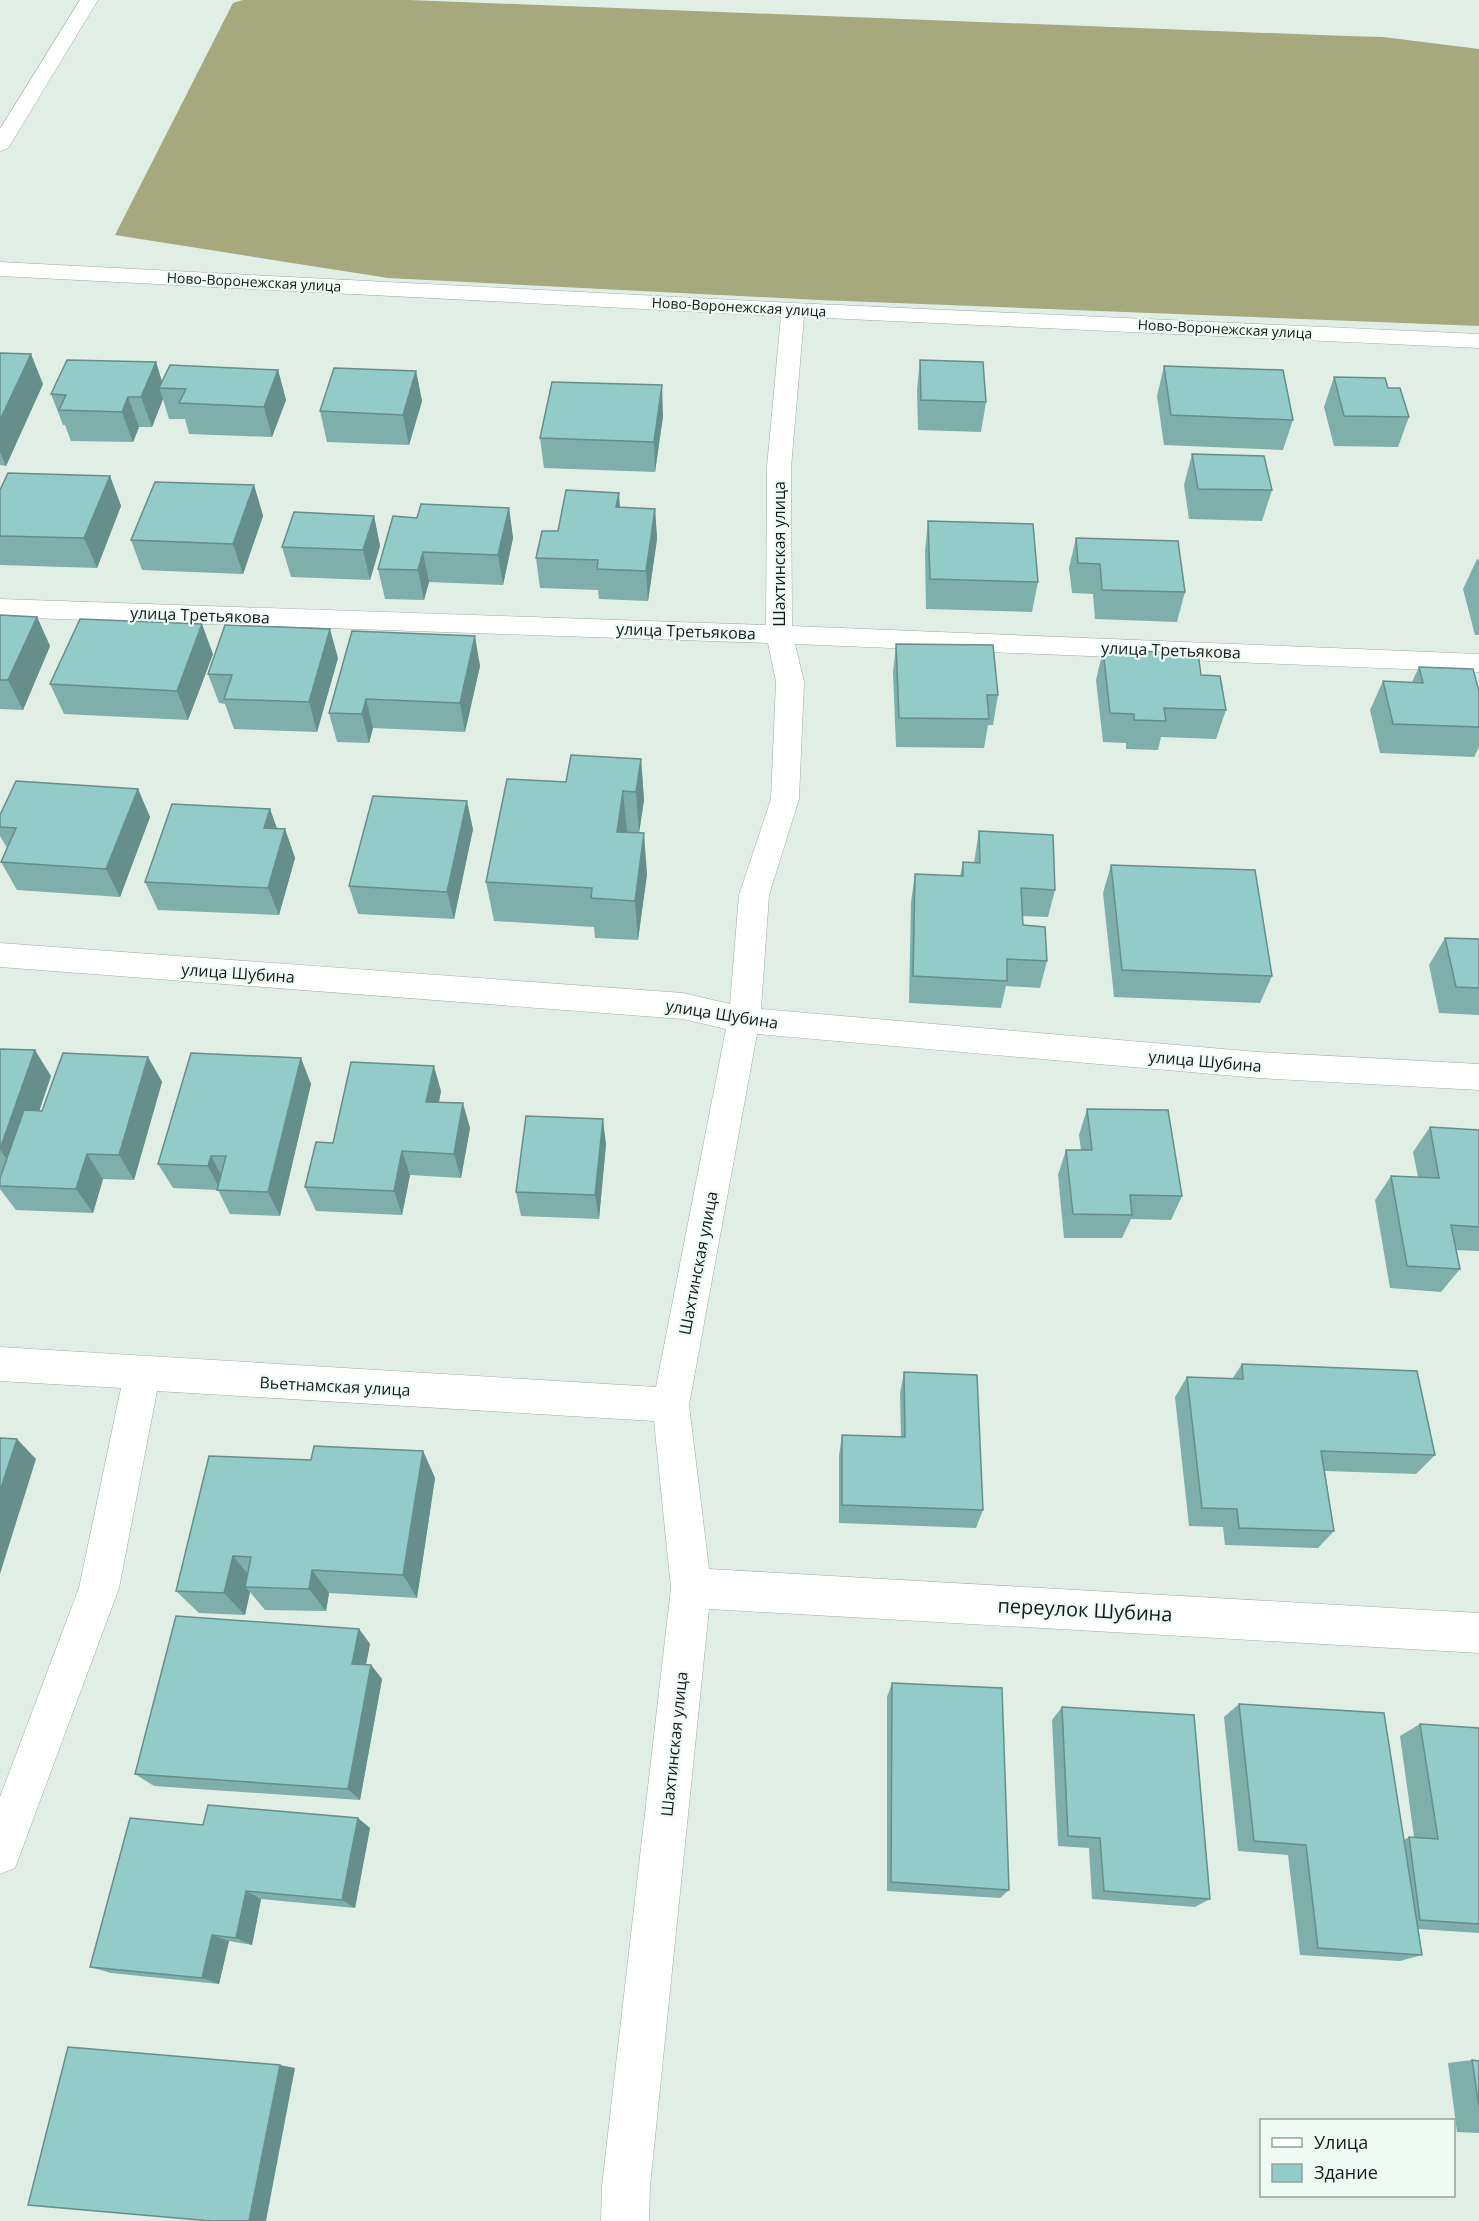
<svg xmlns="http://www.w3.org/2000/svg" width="1479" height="2221" font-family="'Open Sans',sans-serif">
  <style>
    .forest { fill: #a6a87d }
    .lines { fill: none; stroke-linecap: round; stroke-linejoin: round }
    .street-casing { stroke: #9faca5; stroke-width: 1 }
    .street { fill: #fff; fill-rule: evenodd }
    .wall { fill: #7eafab }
    .shaded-wall { fill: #668e8b }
    .building { fill: #92cbc7; stroke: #668e8b; stroke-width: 1.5 }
    .labels { text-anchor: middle; stroke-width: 4.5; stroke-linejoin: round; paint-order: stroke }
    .far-street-label { font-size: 14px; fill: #161b19; stroke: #edfbf4 }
    .street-label { font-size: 16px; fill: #161b19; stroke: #edfbf4 }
    .near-street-label { font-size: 20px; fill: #161b19; stroke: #edfbf4 }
  </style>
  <rect width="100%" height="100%" fill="#e0eee6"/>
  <polygon class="forest" points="243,0 409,0 1346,36 1383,37 1479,49 1479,326 819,300 388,278 115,235 233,3"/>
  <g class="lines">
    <defs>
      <g id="street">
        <polygon points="80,0 98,0 10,145 7,149 0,151 0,129"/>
        <polygon points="0,262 793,303 1479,334 1479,348 804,317 791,467 792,626 1479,654 1479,672 795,644 804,682 799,799 769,895 761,1009 1258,1052 1479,1064 1479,1090 1258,1078 757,1034 689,1405 709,1569 1479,1613 1479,1653 709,1609 650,2186 649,2221 601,2221 602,2186 671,1588 654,1421 157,1391 119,1588 15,1868 0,1874 0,1797 79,1588 121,1388 0,1381 0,1347 656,1387 726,1029 683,1019 0,967 0,943 683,993 730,1004 739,895 771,799 776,682 768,643 0,617 0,599 766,625 767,467 781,316 0,276"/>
      </g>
    </defs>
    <use href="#street" class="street-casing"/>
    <use href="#street" class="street"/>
  </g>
  <g class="wall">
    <polygon points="0,353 43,384 6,466 0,465"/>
    <polygon points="920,360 986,402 981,432 918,430 917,390"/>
    <polygon points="156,362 162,382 278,370 286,400 272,437 189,434 185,419 169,419 163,399 152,427 139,427 133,442 71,441 65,425 63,425 51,394"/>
    <polygon points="1164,366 1293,420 1283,450 1164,445 1157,396"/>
    <polygon points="416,371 422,401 409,445 327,442 320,411"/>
    <polygon points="1334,377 1388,388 1409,417 1398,447 1334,446 1324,407"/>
    <polygon points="663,416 655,472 544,468 540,438"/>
    <polygon points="1192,454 1272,490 1262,521 1189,519 1184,485"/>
    <polygon points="110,476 121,506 97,568 0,565 0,490"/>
    <polygon points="254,485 263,516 243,574 142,570 131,540"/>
    <polygon points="509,508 513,538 503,585 429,582 424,600 385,599 378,569 417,518"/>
    <polygon points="620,508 655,509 657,539 648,601 599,599 598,590 540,588 536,558 558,531"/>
    <polygon points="374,516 380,546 370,580 291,577 282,547"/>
    <polygon points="928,521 1038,582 1032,612 926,609 925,551"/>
    <polygon points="1076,538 1185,592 1177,622 1095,619 1093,594 1072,593 1069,568"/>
    <polygon points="1477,559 1479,560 1479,635 1475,635 1463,589"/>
    <polygon points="0,615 37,617 50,646 23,710 0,709"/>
    <polygon points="352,631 480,666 465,732 373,728 369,743 337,742 329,713"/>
    <polygon points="896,644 998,695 993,725 988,725 984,748 896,747 893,673"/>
    <polygon points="1103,650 1201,675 1226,710 1216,739 1161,737 1158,750 1126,749 1126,743 1103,742 1096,680"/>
    <polygon points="213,654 188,720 64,714 50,684"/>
    <polygon points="338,658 317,732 234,729 225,704 219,703 208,674"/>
    <polygon points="1419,667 1479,691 1479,747 1474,757 1380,753 1370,710 1383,681 1412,682"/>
    <polygon points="641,759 644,800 639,833 647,874 638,940 595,938 594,927 494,921 486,882 566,782"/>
    <polygon points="138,789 150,817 120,897 17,890 1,862 7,848 0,836 0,815"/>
    <polygon points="270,809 277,829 285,829 295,858 279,915 158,910 145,882"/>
    <polygon points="473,829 454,919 358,914 349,886"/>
    <polygon points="979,831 1055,890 1048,917 1022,916 1023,925 1047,961 1040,988 1006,986 1001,1008 909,1003 911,902 915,874 960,876 963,862 974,863"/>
    <polygon points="1111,865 1272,976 1260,1003 1114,997 1103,893"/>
    <polygon points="1445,938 1479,939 1479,1015 1439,1013 1429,965"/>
    <polygon points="0,1049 51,1076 39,1111 42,1111 148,1057 162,1082 134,1180 103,1179 93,1213 16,1210 0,1189 0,1178 2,1174 0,1174"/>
    <polygon points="311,1084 280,1216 230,1214 218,1190 173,1188 158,1164"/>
    <polygon points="441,1091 439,1102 470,1128 461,1178 410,1175 402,1215 316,1211 305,1187 333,1143"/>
    <polygon points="1087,1109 1182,1196 1171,1220 1131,1219 1122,1238 1064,1238 1058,1175 1066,1150 1081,1150 1079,1135"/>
    <polygon points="1430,1127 1479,1130 1479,1251 1456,1250 1460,1269 1441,1292 1390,1288 1375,1200 1391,1176 1418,1177 1413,1152"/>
    <polygon points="606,1144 599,1219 521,1216 516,1192"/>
    <polygon points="1242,1364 1435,1455 1416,1474 1325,1471 1334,1531 1318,1548 1225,1545 1223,1527 1189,1526 1175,1397 1187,1377 1232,1379"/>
    <polygon points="904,1372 983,1510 976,1528 839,1523 839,1455 842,1435 901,1437 900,1393"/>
    <polygon points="423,1451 435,1478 417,1598 329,1593 326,1611 265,1610 250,1592 245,1615 199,1613 176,1591 311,1460"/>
    <polygon points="359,1629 370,1644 366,1665 371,1665 382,1679 360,1800 154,1786 135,1774"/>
    <polygon points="892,1683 1009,1890 1000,1898 887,1891 887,1697"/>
    <polygon points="1239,1704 1404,1840 1409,1837 1414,1837 1400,1736 1420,1724 1479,1728 1479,1933 1418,1929 1422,1955 1400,1961 1300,1955 1288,1855 1238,1851 1224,1717"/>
    <polygon points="1062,1707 1210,1899 1195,1907 1092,1899 1089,1848 1058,1846 1052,1720"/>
    <polygon points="203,1825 370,1828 355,1908 261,1899 252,1945 229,1941 219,1984 111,1973 90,1967"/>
    <polygon points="1472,2060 1479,2061 1479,2133 1457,2132 1448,2063"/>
  </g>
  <g class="shaded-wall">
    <polygon points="31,354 43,384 6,466 0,452 0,420"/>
    <polygon points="156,362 164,388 159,388 163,399 152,427 141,397"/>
    <polygon points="278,370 286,400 272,437 264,407"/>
    <polygon points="416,371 422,401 409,445 403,415"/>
    <polygon points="662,385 663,416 655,472 654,442"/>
    <polygon points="128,397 139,427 133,442 122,412"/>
    <polygon points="110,476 121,506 97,568 84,538"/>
    <polygon points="254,485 263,516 243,574 233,544"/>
    <polygon points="619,493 621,523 616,507"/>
    <polygon points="509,508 513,538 503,585 498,555"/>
    <polygon points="655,509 657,539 648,601 646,571"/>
    <polygon points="374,516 380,546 370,580 363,550"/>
    <polygon points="423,552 429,582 424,600 418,570"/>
    <polygon points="37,617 50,646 23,710 8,680"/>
    <polygon points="202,624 213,654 188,720 177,691"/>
    <polygon points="330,629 338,658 317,732 309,702"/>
    <polygon points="475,636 480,666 465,732 460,703"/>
    <polygon points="366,699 373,728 369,743 362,714"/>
    <polygon points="641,759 644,800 639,833 636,792"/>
    <polygon points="138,789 150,817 120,897 106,869"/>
    <polygon points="623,791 627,832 617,832"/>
    <polygon points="467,801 473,829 454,919 447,892"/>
    <polygon points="270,809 280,837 264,828"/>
    <polygon points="285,829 295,858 279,915 268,888"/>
    <polygon points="644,833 647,874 638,940 635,901"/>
    <polygon points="35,1050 51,1076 18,1174 0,1150 0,1149"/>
    <polygon points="148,1057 162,1082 134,1180 119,1155"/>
    <polygon points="301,1058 311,1084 280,1216 268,1192"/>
    <polygon points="434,1066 441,1091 434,1127 426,1102"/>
    <polygon points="463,1103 470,1128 461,1178 454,1154"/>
    <polygon points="603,1119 606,1144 599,1219 595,1195"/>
    <polygon points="402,1151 410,1175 402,1215 394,1191"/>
    <polygon points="87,1154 103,1179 93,1213 76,1189"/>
    <polygon points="211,1156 224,1180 221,1191 208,1166"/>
    <polygon points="17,1439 36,1459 0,1574 0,1491"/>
    <polygon points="423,1451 435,1478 417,1598 403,1575"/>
    <polygon points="233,1556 253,1580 245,1587 250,1592 245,1615 224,1593"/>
    <polygon points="312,1570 329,1593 326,1611 309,1589"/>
    <polygon points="359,1629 370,1644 363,1678 352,1664"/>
    <polygon points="371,1665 382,1679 360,1800 348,1789"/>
    <polygon points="358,1818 370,1828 355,1908 342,1900"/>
    <polygon points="246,1891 261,1899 252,1945 236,1938"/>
    <polygon points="212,1935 229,1941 219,1984 202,1978"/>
    <polygon points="280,2065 295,2068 266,2221 249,2221"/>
  </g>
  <g class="building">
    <polygon points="0,353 31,354 0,420"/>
    <polygon points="67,360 156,362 141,397 128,397 122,412 59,410 66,395 51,394"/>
    <polygon points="920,360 983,362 986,402 921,400"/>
    <polygon points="170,365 278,370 264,407 179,403 186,389 159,388"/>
    <polygon points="1164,366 1283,370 1293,420 1171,415"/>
    <polygon points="334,368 416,371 403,415 320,411"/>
    <polygon points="1334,377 1385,378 1388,388 1400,388 1409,417 1344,416"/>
    <polygon points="552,382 662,385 654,442 540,438"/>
    <polygon points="1192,454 1264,456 1272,490 1198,489"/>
    <polygon points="8,473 110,476 84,538 0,536 0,490"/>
    <polygon points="155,482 254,485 233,544 131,540"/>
    <polygon points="566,490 619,493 616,507 655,509 646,571 597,569 598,560 536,558 542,531 558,531"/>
    <polygon points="421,504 509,508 498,555 423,552 418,570 378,569 393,516 417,518"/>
    <polygon points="294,512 374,516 363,550 282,547"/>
    <polygon points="928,521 1033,524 1038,582 930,579"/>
    <polygon points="1076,538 1178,541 1185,592 1102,590 1100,564 1078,563"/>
    <polygon points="0,615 37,617 8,680 0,680"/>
    <polygon points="80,619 202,624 177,691 50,684"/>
    <polygon points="225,625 330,629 309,702 224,699 232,675 208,674"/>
    <polygon points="352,631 475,636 460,703 366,699 362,714 329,713"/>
    <polygon points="896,644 993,645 998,695 987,695 989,719 899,718"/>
    <polygon points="1103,650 1198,653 1201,675 1220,676 1226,710 1164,708 1166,721 1134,720 1134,714 1110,713"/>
    <polygon points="1419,667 1473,669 1479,691 1479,727 1393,724 1383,681 1423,683"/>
    <polygon points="571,755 641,759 636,792 623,791 617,832 644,833 635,901 591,898 592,888 486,882 507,779 566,782"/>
    <polygon points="16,781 138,789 106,869 1,862 16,828 0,827 0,815"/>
    <polygon points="373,796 467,801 447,892 349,886"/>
    <polygon points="172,804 270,809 264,828 285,829 268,888 145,882"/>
    <polygon points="979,831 1053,835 1055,890 1021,888 1023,925 1045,927 1047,961 1007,959 1007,981 913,976 915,874 963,876 963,862 980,863"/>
    <polygon points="1111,865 1255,870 1272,976 1122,970"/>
    <polygon points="1445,938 1479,939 1479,988 1456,987"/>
    <polygon points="0,1049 35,1050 0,1149"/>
    <polygon points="63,1053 148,1057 119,1155 87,1154 76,1189 0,1186 0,1178 24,1110 42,1111"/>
    <polygon points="191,1053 301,1058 268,1192 217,1190 226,1156 211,1156 208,1166 158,1164"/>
    <polygon points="351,1062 434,1066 426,1102 463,1103 454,1154 402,1151 394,1191 305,1187 316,1142 333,1143"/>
    <polygon points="1087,1109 1168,1110 1182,1196 1130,1195 1132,1215 1073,1214 1066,1150 1092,1150"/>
    <polygon points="526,1116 603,1119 595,1195 516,1192"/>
    <polygon points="1430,1127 1479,1130 1479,1227 1451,1225 1460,1269 1407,1266 1391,1176 1439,1178"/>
    <polygon points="1242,1364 1417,1371 1435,1455 1321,1451 1334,1531 1239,1528 1237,1509 1202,1508 1187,1377 1243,1379"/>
    <polygon points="904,1372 977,1375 983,1510 842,1505 842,1435 905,1437"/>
    <polygon points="0,1438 17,1439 0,1491"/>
    <polygon points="314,1446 423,1451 403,1575 312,1570 309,1589 245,1587 251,1557 233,1556 224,1593 176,1591 209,1456 311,1460"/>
    <polygon points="176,1616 359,1629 352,1664 371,1665 348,1789 135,1774"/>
    <polygon points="892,1683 1002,1688 1009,1890 891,1882"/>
    <polygon points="1239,1704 1384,1713 1422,1955 1318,1948 1306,1845 1254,1841"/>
    <polygon points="1062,1707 1194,1715 1210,1899 1104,1891 1100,1838 1068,1836"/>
    <polygon points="1420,1724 1479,1728 1479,1924 1420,1920 1409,1837 1438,1839"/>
    <polygon points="208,1805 358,1818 342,1900 246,1891 236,1938 212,1935 202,1978 90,1967 130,1818 203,1825"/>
    <polygon points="68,2047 280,2065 249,2221 211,2221 28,2205"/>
    <polygon points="1472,2060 1479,2061 1479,2107"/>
  </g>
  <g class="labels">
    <g class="far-street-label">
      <text transform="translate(254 282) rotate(3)" y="5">Ново-Воронежская улица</text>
      <text transform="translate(739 307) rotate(3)" y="5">Ново-Воронежская улица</text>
      <text transform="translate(1225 329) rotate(3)" y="5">Ново-Воронежская улица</text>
    </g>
    <g class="street-label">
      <text transform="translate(779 554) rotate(-90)" y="6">Шахтинская улица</text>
      <text transform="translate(200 615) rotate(2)" y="6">улица Третьякова</text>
      <text transform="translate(686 631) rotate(2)" y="6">улица Третьякова</text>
      <text transform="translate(1171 650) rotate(2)" y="6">улица Третьякова</text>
      <text transform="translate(238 973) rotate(4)" y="6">улица Шубина</text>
      <text transform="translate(722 1014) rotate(9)" y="6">улица Шубина</text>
      <text transform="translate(1205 1061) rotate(5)" y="6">улица Шубина</text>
      <text transform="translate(698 1263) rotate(-79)" y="6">Шахтинская улица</text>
      <text transform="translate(335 1386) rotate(3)" y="6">Вьетнамская улица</text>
      <text transform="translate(674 1744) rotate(-84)" y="6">Шахтинская улица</text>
    </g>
    <g class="near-street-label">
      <text transform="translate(1085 1610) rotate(3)" y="7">переулок Шубина</text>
    </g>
  </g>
  <rect x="1260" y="2119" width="195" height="78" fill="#edfbf4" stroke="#97a19c" stroke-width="1.5"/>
  <rect x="1272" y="2138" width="30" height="9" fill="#ffffff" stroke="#97a19c" stroke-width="1.5"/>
  <text x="1314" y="2149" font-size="18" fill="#161b19">Улица</text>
  <rect x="1272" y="2164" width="30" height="18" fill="#92cbc7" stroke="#97a19c" stroke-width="1.5"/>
  <text x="1314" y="2179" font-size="18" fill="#161b19">Здание</text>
</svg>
